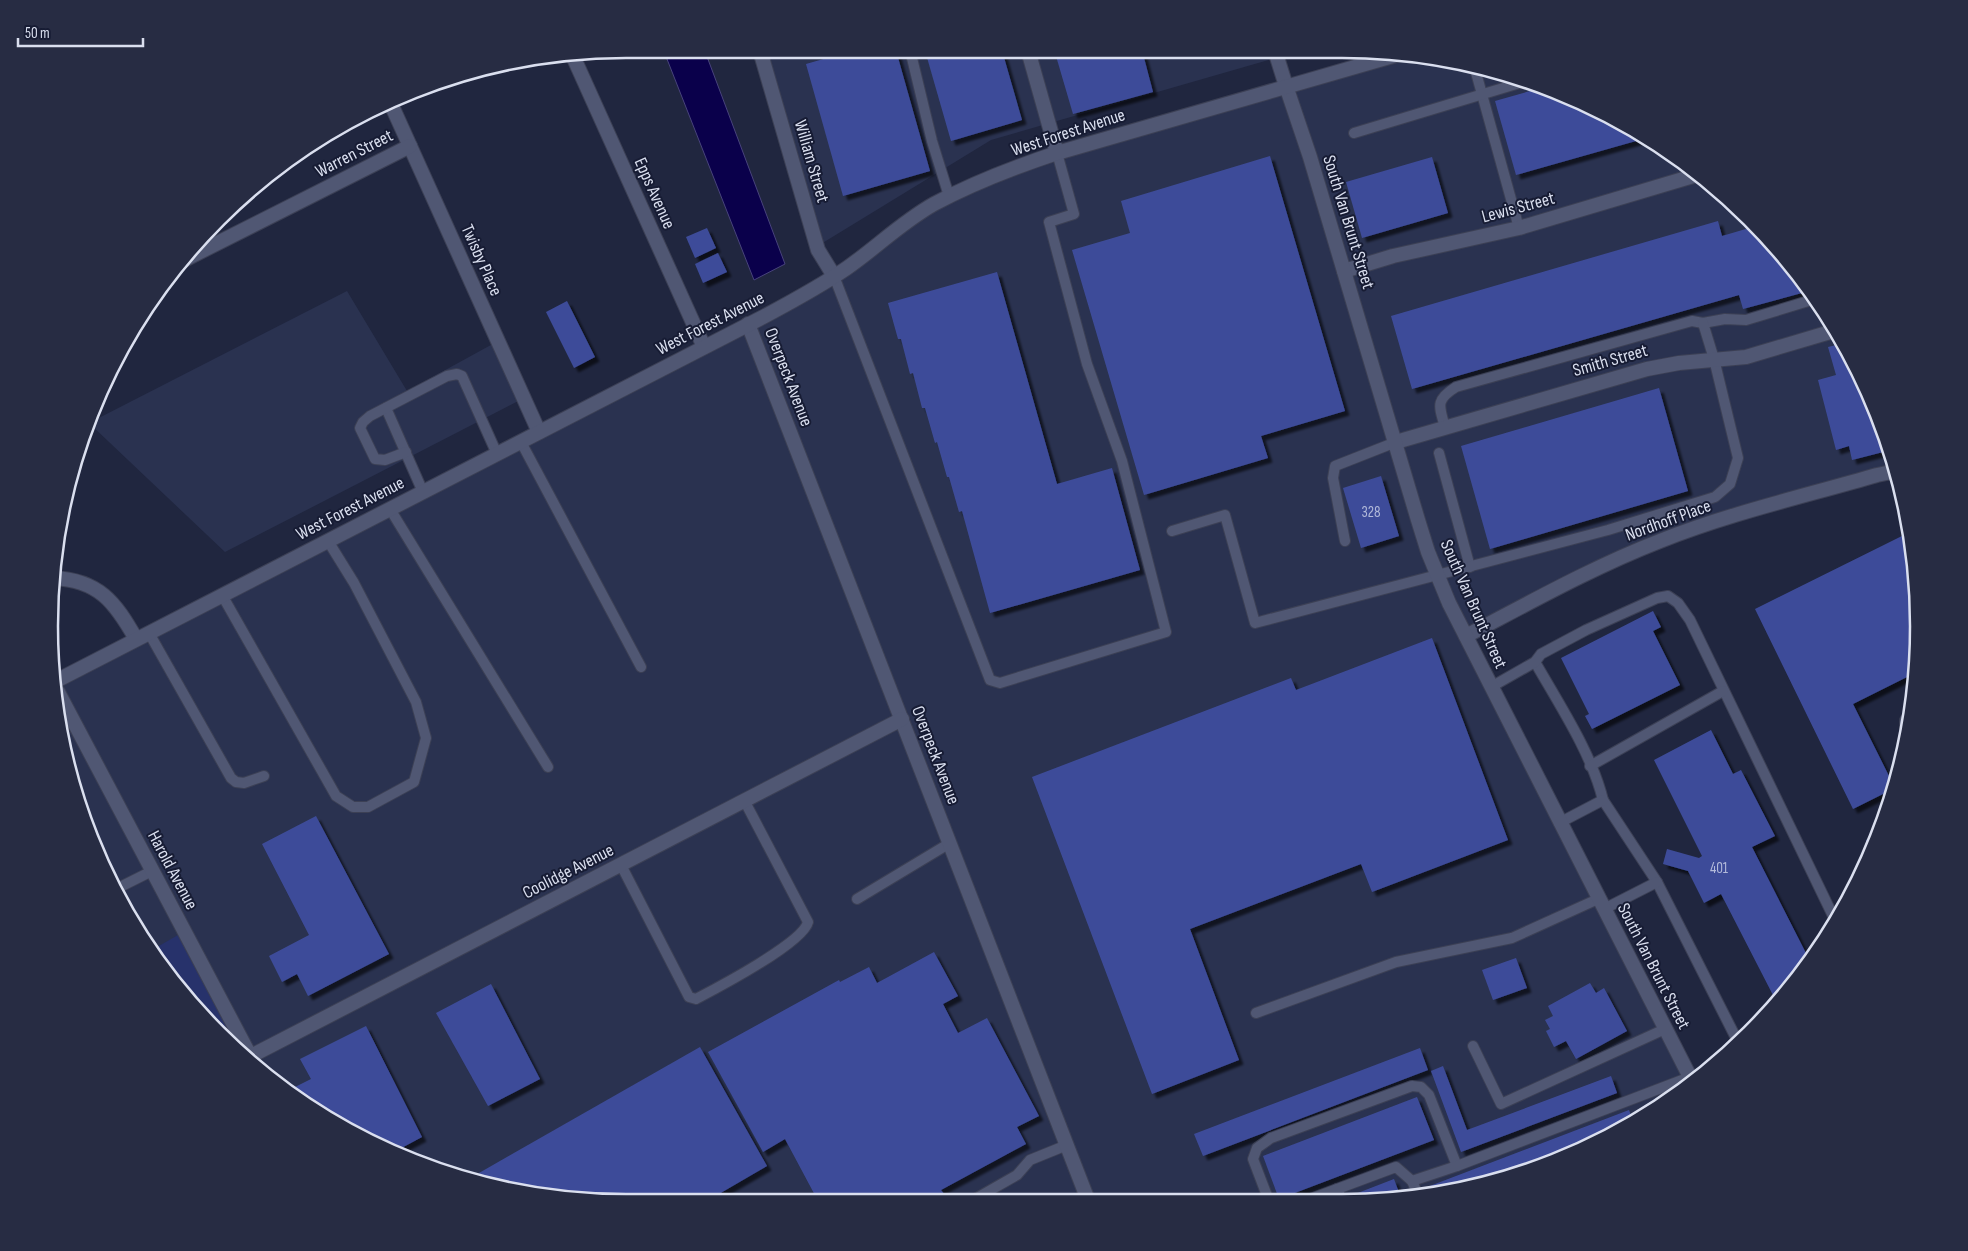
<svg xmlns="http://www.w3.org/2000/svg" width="1968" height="1251" font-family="'Sofia Sans Condensed',sans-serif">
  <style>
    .built { fill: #2a3250 }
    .green { fill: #27326b }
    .water { fill: #0a004b; stroke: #48437c }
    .building { fill: #3e4c99; filter: url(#shadow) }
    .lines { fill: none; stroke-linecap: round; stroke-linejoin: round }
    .service-casing { stroke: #3c4055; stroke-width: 12 }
    .minor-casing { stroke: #3c4055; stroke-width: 16 }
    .tertiary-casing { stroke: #3c4055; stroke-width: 16 }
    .service { stroke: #505773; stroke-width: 10 }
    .minor { stroke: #505773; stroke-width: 14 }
    .tertiary { stroke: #505773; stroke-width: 14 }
    .labels { text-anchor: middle; stroke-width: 4; stroke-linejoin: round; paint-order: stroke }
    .number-label { font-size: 15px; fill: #b3bada }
    .street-label { font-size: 18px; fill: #dadfef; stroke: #171c34 }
    .rim { fill: none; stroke: #dadfef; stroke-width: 2.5 }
  </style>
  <defs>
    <filter id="shadow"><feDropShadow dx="4.5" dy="4.5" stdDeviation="1" flood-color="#0009"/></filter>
  </defs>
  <rect width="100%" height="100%" fill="#20263f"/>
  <g class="built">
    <polygon points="760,54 1289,54 991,140 816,247"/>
    <polygon points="1400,54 1418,54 1563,93 1694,168 1776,245 1842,337 1889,440 1896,471 1699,526 1466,636 1693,1083 1598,1143 1492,1183 1381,1201 551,1197 405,1158 274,1083 255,1065 185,932 150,951 146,946 108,880 68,775 56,681 748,324 888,235 997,175"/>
    <polygon points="347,291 407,391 500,340 528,396 225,552 89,423"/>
  </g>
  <polygon class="green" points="185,931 255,1065 192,1006 150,951"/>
  <polygon class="water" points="665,54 706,54 785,264 754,280"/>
  <g class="building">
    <polygon points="841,54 897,54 930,171 843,196 806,64"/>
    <polygon points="926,54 1003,54 1022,120 951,141"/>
    <polygon points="1065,54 1143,54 1153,92 1073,114 1056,56"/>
    <polygon points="1544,87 1563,93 1643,139 1516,175 1495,101"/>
    <polygon points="1270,156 1345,411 1261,436 1268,458 1144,495 1072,250 1130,233 1121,201"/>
    <polygon points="1432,157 1448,213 1362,238 1346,182"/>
    <polygon points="1718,221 1722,236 1756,226 1776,245 1809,291 1743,309 1739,295 1412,389 1391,316"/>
    <polygon points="707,228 716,248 695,258 686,237"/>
    <polygon points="718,253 727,272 703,283 695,264"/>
    <polygon points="997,272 1057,484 1112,468 1140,570 990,613 962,511 959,512 949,477 947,477 937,442 935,443 925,408 922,408 913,373 910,374 901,339 898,339 888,303"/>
    <polygon points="567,301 595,357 574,368 546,312"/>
    <polygon points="1845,343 1889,440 1891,450 1852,460 1849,446 1836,450 1818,380 1836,375 1828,347"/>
    <polygon points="1659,388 1688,491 1490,549 1461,446"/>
    <polygon points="1381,476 1399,536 1361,548 1343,488"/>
    <polygon points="1910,532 1914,551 1918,664 1917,672 1853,704 1895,788 1853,809 1755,609"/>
    <polygon points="1653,611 1661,627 1653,631 1680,685 1592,729 1585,716 1589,714 1561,658"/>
    <polygon points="1432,638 1508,840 1372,892 1361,864 1190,929 1239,1060 1152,1094 1032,777 1291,678 1296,690"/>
    <polygon points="1711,730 1733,774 1741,770 1775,836 1752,847 1810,961 1800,977 1776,1001 1721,894 1704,903 1688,871 1663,864 1667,849 1699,858 1702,856 1654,760"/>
    <polygon points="316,816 389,954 308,996 297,974 282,982 269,956 309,935 262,844"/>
    <polygon points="1877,835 1871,850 1866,840"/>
    <polygon points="934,952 958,996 943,1004 958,1033 987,1018 1039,1116 1017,1127 1026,1144 941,1190 944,1194 935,1199 817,1199 785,1139 763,1152 708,1052 839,980 840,982 869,967 877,983"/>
    <polygon points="1516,958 1527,988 1493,1000 1482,970"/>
    <polygon points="1590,983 1596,993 1604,988 1627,1031 1576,1059 1566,1041 1554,1047 1546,1031 1550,1029 1545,1020 1553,1016 1548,1006"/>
    <polygon points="491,984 540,1079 488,1106 436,1013"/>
    <polygon points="366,1026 422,1137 394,1152 298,1097 293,1088 311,1079 300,1059"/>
    <polygon points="700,1047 767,1166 712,1198 551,1197 483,1179 479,1173"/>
    <polygon points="1420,1048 1428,1070 1203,1156 1194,1134"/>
    <polygon points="1443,1066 1467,1130 1611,1076 1617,1093 1461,1152 1431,1071"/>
    <polygon points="1417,1097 1434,1140 1279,1199 1263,1156"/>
    <polygon points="1629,1110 1633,1121 1599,1142 1492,1183 1423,1194 1422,1189"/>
    <polygon points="1394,1179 1401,1198 1381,1201 1352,1201 1350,1196"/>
  </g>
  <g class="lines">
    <defs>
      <g id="service">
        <polyline points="911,54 932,141 949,196"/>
        <polyline points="1475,69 1519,228"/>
        <polyline points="1354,133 1523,82"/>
        <polyline points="834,276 990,680 1000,683 1166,632 1122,461 1087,364 1049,222 1074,214 1057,153"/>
        <polyline points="386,408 423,492"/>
        <path d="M 1445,427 C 1439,406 1435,400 1456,387 L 1692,321 L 1703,323 L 1725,319 L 1746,320 L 1815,299"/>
        <polyline points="521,442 641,667"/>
        <polyline points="406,452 385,460 375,459 360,428 363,422 370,416 447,376 457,374 462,376 497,454"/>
        <polyline points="1439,453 1470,567"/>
        <polyline points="390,509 548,767"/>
        <polyline points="1172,531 1225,515 1255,623 1608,530 1715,497 1730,484 1738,458 1714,359 1703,323"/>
        <polyline points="1345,541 1333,478 1335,466 1396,442"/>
        <polyline points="222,595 336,796 353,807 368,807 414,782 426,738 416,702 354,583 328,541"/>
        <polyline points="149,633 231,778 236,782 244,783 264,776"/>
        <path d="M 1535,662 C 1559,704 1592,754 1603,800 L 1657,882 L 1737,1040"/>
        <polyline points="1491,687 1535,662 1541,654 1586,630 1657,598 1668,596 1678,603 1690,620 1835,920"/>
        <polyline points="1590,766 1723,691"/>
        <polyline points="1559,823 1603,800"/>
        <path d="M 621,865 L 689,997 L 696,999 C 717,988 803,943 808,922 L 744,800"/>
        <polyline points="114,890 152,871"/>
        <polyline points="857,899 950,843"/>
        <polyline points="1604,909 1657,882"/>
        <polyline points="1256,1013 1396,962 1512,938 1598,899"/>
        <polyline points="1473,1046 1501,1104 1665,1029"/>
        <polyline points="1412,1181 1418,1195"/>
        <polyline points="1337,1189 1342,1201"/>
        <polyline points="975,1199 1017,1175 1030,1160 1067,1145"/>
        <polyline points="1269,1201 1253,1159 1257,1148 1271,1138 1412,1086 1421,1087 1429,1095 1457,1166"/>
        <polyline points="1305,1201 1396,1167 1412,1181 1457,1166 1690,1077"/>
      </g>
      <g id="minor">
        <polyline points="572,54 704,347"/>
        <polyline points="761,54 818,250 834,276"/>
        <polyline points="1029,54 1057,153"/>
        <polyline points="1276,54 1286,86"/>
        <polyline points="391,104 539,432"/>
        <polyline points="180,262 410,146"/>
        <polyline points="1344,271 1393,256 1519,228 1700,174"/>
        <polyline points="748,324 1088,1200"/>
        <polyline points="1396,442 1647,369 1679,363 1746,357 1837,330"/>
        <path d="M 53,578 C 99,580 115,602 136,639"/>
        <path d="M 1466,636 C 1529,603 1593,567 1660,541 C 1730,513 1805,496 1877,475 L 1896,471"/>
        <polyline points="58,692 255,1065"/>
        <polyline points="1907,729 1907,721 1909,720"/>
        <polyline points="251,1056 902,719"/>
      </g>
      <g id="tertiary">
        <polyline points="1286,86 1310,157 1418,520 1428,552 1449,603 1693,1083"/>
        <path d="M 56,681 L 765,316 C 793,301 821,286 847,268 C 877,247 902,222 934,204 C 973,183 1015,167 1057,153 L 1400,54"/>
      </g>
    </defs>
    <use href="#service" class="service-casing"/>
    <use href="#minor" class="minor-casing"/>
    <use href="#tertiary" class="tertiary-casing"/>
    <use href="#service" class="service"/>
    <use href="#minor" class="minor"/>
    <use href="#tertiary" class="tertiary"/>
  </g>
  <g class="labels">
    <g class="number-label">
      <text x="1371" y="517">328</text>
      <text x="1719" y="873">401</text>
    </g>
    <g class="street-label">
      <text transform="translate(1068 132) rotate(-18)" y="6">West Forest Avenue</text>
      <text transform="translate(354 153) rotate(-27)" y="6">Warren Street</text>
      <text transform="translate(812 161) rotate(74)" y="6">William Street</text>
      <text transform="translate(655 193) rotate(66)" y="6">Epps Avenue</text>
      <text transform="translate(1518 207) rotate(-15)" y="6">Lewis Street</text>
      <text transform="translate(1349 222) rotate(73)" y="6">South Van Brunt Street</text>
      <text transform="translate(482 260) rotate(66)" y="6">Twisby Place</text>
      <text transform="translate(710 323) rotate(-27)" y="6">West Forest Avenue</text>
      <text transform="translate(1610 360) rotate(-16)" y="6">Smith Street</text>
      <text transform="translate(789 377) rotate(69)" y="6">Overpeck Avenue</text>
      <text transform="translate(350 508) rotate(-27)" y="6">West Forest Avenue</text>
      <text transform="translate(1668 520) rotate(-20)" y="6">Nordhoff Place</text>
      <text transform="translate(1474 604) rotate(66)" y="6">South Van Brunt Street</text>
      <text transform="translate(936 755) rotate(69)" y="6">Overpeck Avenue</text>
      <text transform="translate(173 870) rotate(62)" y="6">Harold Avenue</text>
      <text transform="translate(568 871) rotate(-27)" y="6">Coolidge Avenue</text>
      <text transform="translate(1654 966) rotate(63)" y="6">South Van Brunt Street</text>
    </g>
  </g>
  <path d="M0 0H1968V1251H0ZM626 58H1342A568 568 0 0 1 1910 626V626A568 568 0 0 1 1342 1194H626A568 568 0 0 1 58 626V626A568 568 0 0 1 626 58Z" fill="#272c43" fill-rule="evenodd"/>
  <path class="rim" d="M626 58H1342A568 568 0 0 1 1910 626V626A568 568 0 0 1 1342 1194H626A568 568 0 0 1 58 626V626A568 568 0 0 1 626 58Z"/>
  <path d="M18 38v8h125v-8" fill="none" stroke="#dadfef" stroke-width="2.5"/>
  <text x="25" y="38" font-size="15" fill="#dadfef" stroke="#171c34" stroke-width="4" paint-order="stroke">50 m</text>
</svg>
